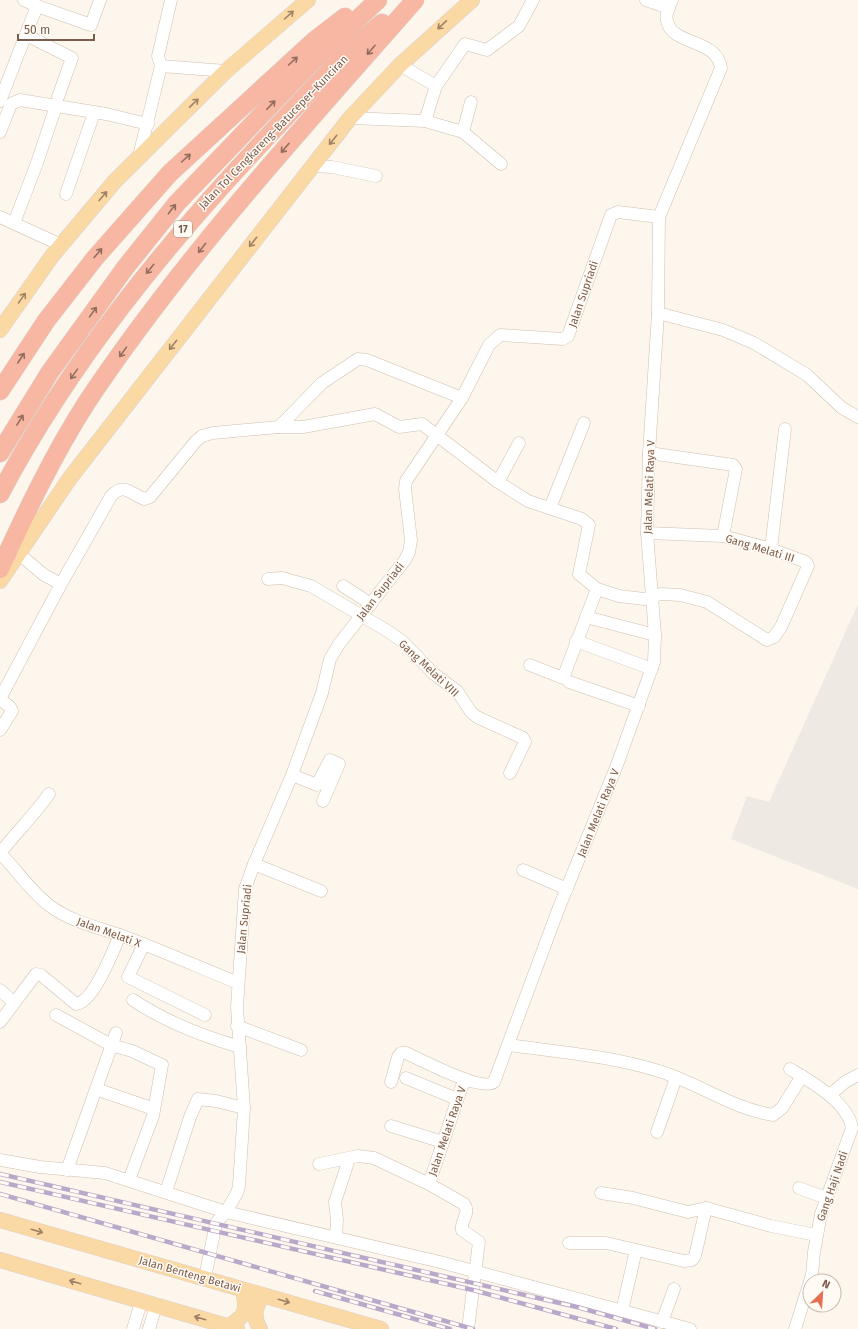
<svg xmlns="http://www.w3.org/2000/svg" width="858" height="1329" font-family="'Fira Sans',sans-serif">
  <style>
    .industrial { fill: #efe9e4 }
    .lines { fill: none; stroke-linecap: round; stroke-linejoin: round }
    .minor-casing { stroke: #d1beb0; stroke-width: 13 }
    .major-casing { stroke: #dad1cd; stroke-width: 16 }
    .highway-casing { stroke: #dad1cd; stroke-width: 19 }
    .minor { stroke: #fff; stroke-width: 12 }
    .major { stroke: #fbd9a5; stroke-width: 15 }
    .highway { stroke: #f7b7a3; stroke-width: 18 }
    .rail-casing { stroke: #b9a8c9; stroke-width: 4.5 }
    .rail { stroke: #fffaf3; stroke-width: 3; stroke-dasharray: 9; stroke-linecap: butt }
    .oneway { stroke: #a18267 }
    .oneway2 { stroke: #936e5e }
    .labels { text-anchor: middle; stroke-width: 3; stroke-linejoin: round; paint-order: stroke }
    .shield { fill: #fffaf3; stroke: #a28b7f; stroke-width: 1 }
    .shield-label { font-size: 10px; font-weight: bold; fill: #7a5c4d }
    .street-label { font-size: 11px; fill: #7a5c4d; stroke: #fffaf3 }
  </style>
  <rect width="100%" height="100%" fill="#fdf6ec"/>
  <polygon class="industrial" points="858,604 858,889 731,839 747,796 769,802"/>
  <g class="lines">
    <defs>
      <g id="minor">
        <polyline points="171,0 158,56 161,66 226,71"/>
        <polyline points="646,0 669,8"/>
        <polyline points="37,6 91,25 100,0"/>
        <polyline points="26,35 72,58 58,97"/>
        <polyline points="400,65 436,86 465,44 487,50 519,26 533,0"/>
        <polyline points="0,101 37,6 24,0"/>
        <polyline points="350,118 425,121 436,86"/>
        <polyline points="425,121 463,132 501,164"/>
        <polyline points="0,132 11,104 20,100 106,114 148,124"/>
        <polyline points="463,132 471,102"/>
        <polyline points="139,156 161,66"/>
        <polyline points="312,166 332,167 376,176"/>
        <polyline points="66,194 94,113"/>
        <polyline points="0,217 61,245"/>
        <polyline points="14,223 37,163 56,106"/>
        <polyline points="658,313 723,330 754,343 807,375 842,408 858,417"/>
        <polyline points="279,427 303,427 375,414 399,427 422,424 498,482"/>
        <polyline points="519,443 498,482 528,501 582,519 589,525 579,574 597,589 619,596 644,599 661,594 680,595 707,602 767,640 774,637 781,627 808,566 806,562 771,549 723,536 647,533"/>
        <polyline points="649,453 733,465 736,469 723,536"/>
        <polyline points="550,508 584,423"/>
        <polyline points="771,549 785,429"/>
        <polyline points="18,553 44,575 61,584"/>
        <polyline points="268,579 282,578 311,586 386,630 402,641 434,674 457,691 471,712 477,717 523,738 525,742 510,773"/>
        <polyline points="343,586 371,604"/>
        <polyline points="586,617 655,635"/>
        <polyline points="576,641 652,669"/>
        <polyline points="530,665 563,678 597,589"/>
        <polyline points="569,682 639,706"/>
        <path d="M 0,730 L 12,711 L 10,707 L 1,700 L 2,695 L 61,584 L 111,496 C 124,482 131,494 144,499 L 150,497 L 196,441 L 202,436 L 213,433 L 279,427 L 322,383 L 358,359 L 367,360 L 462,398"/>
        <polyline points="292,775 317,785 330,760 339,764 323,801"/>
        <path d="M 0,853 C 17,870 30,891 50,906 C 73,923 102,928 128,938 C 165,952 201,968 238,983"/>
        <path d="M 0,853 C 16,833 34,815 49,794"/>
        <polyline points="254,864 321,891"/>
        <polyline points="523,870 567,889"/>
        <polyline points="144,944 128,977 205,1015"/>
        <polyline points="0,990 14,1003"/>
        <path d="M 133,1000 C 166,1022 202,1036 240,1047"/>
        <polyline points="56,1015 111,1045 132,1051 162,1065 153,1116 129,1180"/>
        <path d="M 0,1022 L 36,974 L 41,975 L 76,1004 C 94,1002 113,951 120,935"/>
        <polyline points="237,1026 301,1050"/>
        <path d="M 508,1045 C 559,1052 612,1056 662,1072 C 699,1084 734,1109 773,1115 L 782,1108 L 802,1076"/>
        <path d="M 790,1069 C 810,1081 848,1102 852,1128 L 821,1214 L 814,1252 L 812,1275 L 795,1329"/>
        <polyline points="406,1078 457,1099"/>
        <path d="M 466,1081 L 462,1086 L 429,1184 L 464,1204 C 471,1214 460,1220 462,1230 L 479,1242 L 468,1329"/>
        <path d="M 391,1082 L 398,1057 L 401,1053 L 406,1053 C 421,1060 482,1092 494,1082 L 558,910 L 617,765 L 654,662 L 655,635 L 647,533 L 649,453 L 658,313 L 659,217 L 721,68 C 717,38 672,46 667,21 C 665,14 669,6 672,0"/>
        <polyline points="96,1089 154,1109"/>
        <polyline points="830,1095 845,1082 858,1075"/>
        <polyline points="391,1126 443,1142"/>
        <polyline points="657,1132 676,1078"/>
        <polyline points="0,1160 40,1167 105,1173 226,1212 440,1262 690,1329"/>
        <polyline points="319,1164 358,1156 374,1158 429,1184"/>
        <polyline points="67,1170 116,1033"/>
        <polyline points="799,1188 826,1198"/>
        <polyline points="166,1192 190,1117 198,1099 216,1101 244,1108"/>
        <polyline points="601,1193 633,1198 688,1212 706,1208 771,1226 816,1235"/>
        <polyline points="336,1237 337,1220 335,1202 349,1159"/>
        <polyline points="569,1243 606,1243 684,1261 692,1260 695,1256 706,1208"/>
        <polyline points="205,1278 216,1223 226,1212 237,1193 239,1186 244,1108 237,1007 245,889 254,864 292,775 322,693 330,659 339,644 405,560 409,552 411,540 405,489 406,481 462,398 489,345 500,335 563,339 568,336 611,215 618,212 659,217"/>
        <polyline points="622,1311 636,1250"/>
        <polyline points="662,1322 674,1289"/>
        <polyline points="133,1329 141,1302"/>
        <polyline points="149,1329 156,1306"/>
      </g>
      <g id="major">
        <polyline points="0,330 52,256 115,181 226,71 308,0"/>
        <polyline points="0,581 70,478 350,118 400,65 472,0"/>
        <polyline points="0,1220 381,1329"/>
        <polyline points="0,1260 237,1329"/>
        <path d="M 229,1326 C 247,1315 247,1310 243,1290"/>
        <path d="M 260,1329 C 252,1316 256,1307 262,1295"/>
      </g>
      <g id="highway">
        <polyline points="0,391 46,321 95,258 170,173 315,40 345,17"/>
        <polyline points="0,453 50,372 125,268 177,203 311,63 378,0"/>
        <path d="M 0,494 C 70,361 167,243 269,135 C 305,97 341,56 382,23"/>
        <path d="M 0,569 C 26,512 53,455 87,402 C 183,258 301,130 415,0"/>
      </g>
    </defs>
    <use href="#minor" class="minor-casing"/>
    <use href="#major" class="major-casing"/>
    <use href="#highway" class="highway-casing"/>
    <use href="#minor" class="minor"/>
    <use href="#major" class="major"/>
    <use href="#highway" class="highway"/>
    <defs>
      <g id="rail">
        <polyline points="0,1174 577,1307 655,1329"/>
        <polyline points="0,1182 473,1290 616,1329"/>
        <polyline points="0,1194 473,1329"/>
        <polyline points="315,1291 450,1329"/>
      </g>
    </defs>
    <use href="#rail" class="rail-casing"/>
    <use href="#rail" class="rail"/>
  </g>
  <defs><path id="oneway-shaft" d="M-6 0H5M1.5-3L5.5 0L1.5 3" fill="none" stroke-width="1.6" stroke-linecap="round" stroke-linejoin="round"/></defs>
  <g class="oneway">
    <use href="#oneway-shaft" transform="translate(289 15) rotate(-42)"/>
    <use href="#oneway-shaft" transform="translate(442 25) rotate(137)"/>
    <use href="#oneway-shaft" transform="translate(194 103) rotate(-44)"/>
    <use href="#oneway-shaft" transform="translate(333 140) rotate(129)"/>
    <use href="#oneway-shaft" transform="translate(103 196) rotate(-50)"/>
    <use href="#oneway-shaft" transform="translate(253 242) rotate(128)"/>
    <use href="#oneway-shaft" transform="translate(22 298) rotate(-55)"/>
    <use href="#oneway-shaft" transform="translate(173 345) rotate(128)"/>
    <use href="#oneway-shaft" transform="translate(37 1231) rotate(16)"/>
    <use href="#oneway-shaft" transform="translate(75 1282) rotate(-164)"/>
    <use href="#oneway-shaft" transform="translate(284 1301) rotate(16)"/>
    <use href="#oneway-shaft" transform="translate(200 1318) rotate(-164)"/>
  </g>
  <g class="oneway2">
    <use href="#oneway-shaft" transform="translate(371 50) rotate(131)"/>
    <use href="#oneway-shaft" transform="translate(293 61) rotate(-42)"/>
    <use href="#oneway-shaft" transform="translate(271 105) rotate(-46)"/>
    <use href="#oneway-shaft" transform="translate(285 148) rotate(131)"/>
    <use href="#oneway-shaft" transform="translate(186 158) rotate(-42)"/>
    <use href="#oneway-shaft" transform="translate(172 209) rotate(-52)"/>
    <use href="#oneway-shaft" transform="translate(202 248) rotate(128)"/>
    <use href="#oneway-shaft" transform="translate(98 253) rotate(-50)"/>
    <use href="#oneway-shaft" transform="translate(150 269) rotate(129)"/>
    <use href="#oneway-shaft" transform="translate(93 312) rotate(-54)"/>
    <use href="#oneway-shaft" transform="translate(123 352) rotate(126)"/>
    <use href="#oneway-shaft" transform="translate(21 358) rotate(-57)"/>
    <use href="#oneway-shaft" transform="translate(74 374) rotate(125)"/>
    <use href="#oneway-shaft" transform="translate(20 420) rotate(-58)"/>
  </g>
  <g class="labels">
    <rect class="shield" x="174" y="221" width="18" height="16" rx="3"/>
    <g class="shield-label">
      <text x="183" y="233">17</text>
    </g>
    <g class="street-label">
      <text transform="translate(273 132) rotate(-46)" y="4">Jalan Tol Cengkareng–Batuceper–Kunciran</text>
      <text transform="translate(583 294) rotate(-71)" y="4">Jalan Supriadi</text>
      <text transform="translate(649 487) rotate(-88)" y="4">Jalan Melati Raya V</text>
      <text transform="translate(760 548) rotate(17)" y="4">Gang Melati III</text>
      <text transform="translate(380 591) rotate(-52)" y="4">Jalan Supriadi</text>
      <text transform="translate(429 668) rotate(43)" y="4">Gang Melati VIII</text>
      <text transform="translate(598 813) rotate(-68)" y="4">Jalan Melati Raya V</text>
      <text transform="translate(244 919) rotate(-84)" y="4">Jalan Supriadi</text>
      <text transform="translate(109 932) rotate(20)" y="4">Jalan Melati X</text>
      <text transform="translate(447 1131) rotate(-71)" y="4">Jalan Melati Raya V</text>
      <text transform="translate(832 1186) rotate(-71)" y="4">Gang Haji Nadi</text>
      <text transform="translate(190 1274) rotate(16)" y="4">Jalan Benteng Betawi</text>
    </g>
  </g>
  <g transform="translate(822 1293) rotate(25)"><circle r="19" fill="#fffaf3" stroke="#cabbb1"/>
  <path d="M0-3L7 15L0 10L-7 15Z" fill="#e76f51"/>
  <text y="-6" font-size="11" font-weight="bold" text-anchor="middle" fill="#7a5c4d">N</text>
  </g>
  <path d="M18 34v6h76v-6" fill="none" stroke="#7a5c4d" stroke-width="2"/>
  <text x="24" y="34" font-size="12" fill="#7a5c4d" stroke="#fffaf3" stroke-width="3" paint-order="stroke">50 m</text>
</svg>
